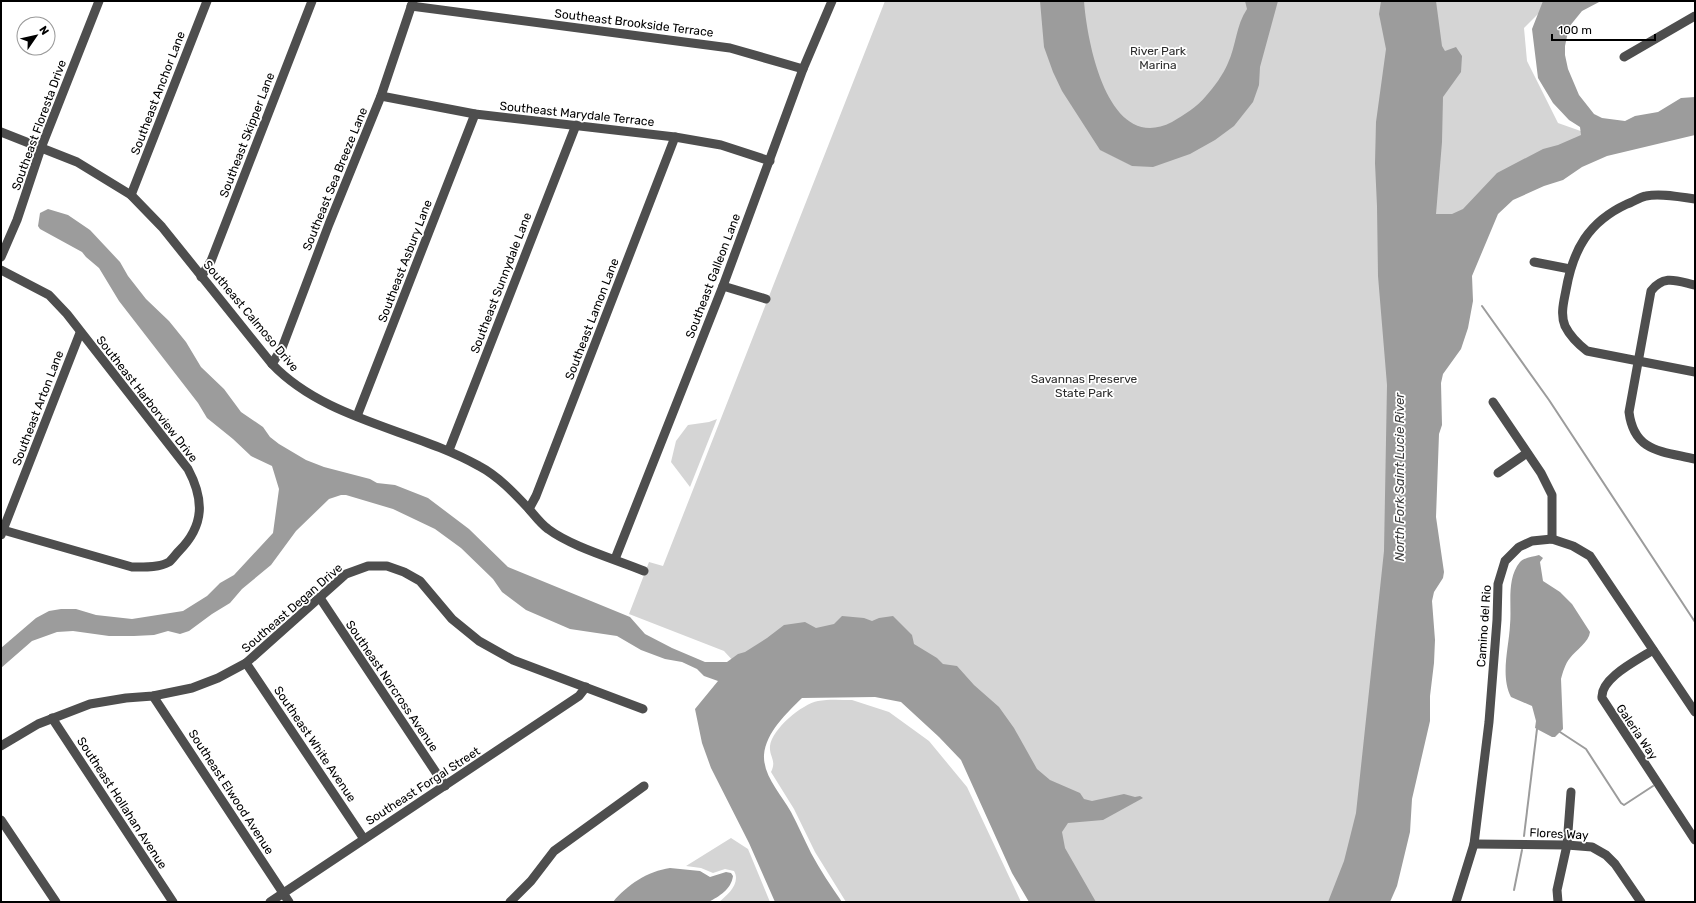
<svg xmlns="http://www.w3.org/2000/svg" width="1696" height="903" font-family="Rubik,sans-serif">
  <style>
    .green { fill: #d5d5d5 }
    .water { fill: #9c9c9c }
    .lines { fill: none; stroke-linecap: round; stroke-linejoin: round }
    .stream { stroke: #9c9c9c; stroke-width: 2 }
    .minor { stroke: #4e4e4e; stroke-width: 9 }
    .labels { text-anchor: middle; stroke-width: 3.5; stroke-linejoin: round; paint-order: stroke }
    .street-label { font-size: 12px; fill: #000; stroke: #fff }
    .park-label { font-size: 12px; fill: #2c2c2c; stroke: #fff }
    .water-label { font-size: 13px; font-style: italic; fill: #3d3d3d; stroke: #fff }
  </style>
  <rect width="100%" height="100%" fill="#fff"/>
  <g class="green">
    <polygon points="885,1 1551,1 1524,28 1527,61 1558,123 1592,135 1473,216 1434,224 1365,902 1071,902 907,660 747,676 724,651 629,614 649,562 663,566"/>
    <polygon points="717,419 690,487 671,462 676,441 688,425 709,422"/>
    <path d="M 852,700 L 889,712 L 929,741 L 967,787 L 1021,902 L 846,902 L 815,852 L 794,809 L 771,772 C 777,760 769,757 770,746 C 772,729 802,704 818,701 C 829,699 841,700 852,700 Z"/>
    <path d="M 731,838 L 748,849 L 770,902 L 719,902 C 728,895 741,883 734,871 L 725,869 L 713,873 L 701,868 L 686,866 Z"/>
  </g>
  <g class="water">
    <path d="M 1040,1 L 1084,1 C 1087,42 1108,155 1172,122 C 1184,115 1197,107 1206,96 C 1214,87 1223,75 1228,63 C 1236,46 1236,25 1247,9 L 1245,1 L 1278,1 L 1260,67 L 1259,85 L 1253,102 L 1234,126 L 1215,140 L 1190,154 L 1153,167 L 1132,166 L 1100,150 L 1062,91 L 1053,72 L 1044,47 Z"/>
    <polygon points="1381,1 1436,1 1442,46 1445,51 1456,47 1462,56 1461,72 1443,97 1442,142 1436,214 1452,214 1463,209 1497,173 1543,149 1558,145 1581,135 1580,127 1569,120 1553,103 1538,78 1532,29 1543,1 1601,1 1582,11 1569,27 1565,46 1565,55 1568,69 1579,95 1594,114 1602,118 1625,121 1635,116 1658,112 1681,98 1695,97 1695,135 1607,156 1582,167 1563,180 1544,186 1513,200 1498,214 1472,276 1473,301 1468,328 1461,349 1443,374 1441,383 1442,425 1439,434 1436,517 1444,572 1443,578 1434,592 1432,601 1435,640 1434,663 1430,696 1430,721 1412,799 1410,832 1397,886 1390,902 1328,902 1344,861 1356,813 1384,551 1387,385 1378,276 1377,206 1375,163 1376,122 1386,49 1379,14"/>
    <path d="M 48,209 L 68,215 L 90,230 L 120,262 L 128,276 L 146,299 L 169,321 L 186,342 L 201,367 L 224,389 L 241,412 L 263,427 L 270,437 L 279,444 L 306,460 L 324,467 L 370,479 L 377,483 L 395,485 L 428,498 L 469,529 L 508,567 L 630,617 L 645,634 L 672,648 L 705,662 L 727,662 L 738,654 L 745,652 L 767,638 L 784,625 L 805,622 L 816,628 L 834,624 L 842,616 L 864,618 L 872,621 L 879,618 L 893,616 L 912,635 L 914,644 L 937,658 L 943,664 L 957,666 L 974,685 L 999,707 L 1014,728 L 1037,769 L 1050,780 L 1080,793 L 1084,799 L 1092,801 L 1124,794 L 1135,797 L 1140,796 L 1143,798 L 1103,820 L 1068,823 L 1062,832 L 1065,848 L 1096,902 L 1029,902 L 1012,873 L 961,760 L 939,737 L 901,702 L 875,697 L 802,698 C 787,713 766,732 764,755 C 763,776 781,794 791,812 C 798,825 804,839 811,853 C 820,870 831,886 842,902 L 775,902 L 749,843 L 711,768 L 702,743 L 695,709 L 718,681 L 704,676 L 697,669 L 682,662 L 665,659 L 641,650 L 617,636 L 570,629 L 526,610 L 502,592 L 493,579 L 461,548 L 435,529 L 393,509 L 346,495 L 341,495 L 329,499 L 296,531 L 271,565 L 242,589 L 230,603 L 212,614 L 189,631 L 180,634 L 168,631 L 154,635 L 134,636 L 109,636 L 73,631 L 57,632 L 32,641 L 1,668 L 1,648 L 36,618 L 49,611 L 61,609 L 76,609 L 96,615 L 132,619 L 183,611 L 207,596 L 220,583 L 234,575 L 273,533 L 279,489 L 272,466 L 251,456 L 233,439 L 207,418 L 198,403 L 119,301 L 99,268 L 86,257 L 82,252 L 40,229 L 38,226 L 40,213 Z"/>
    <path d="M 1539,555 L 1543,558 L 1540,562 L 1543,581 L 1560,592 L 1572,604 L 1590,632 C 1589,642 1576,650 1570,658 C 1565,664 1563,672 1561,679 L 1563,729 L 1555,737 L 1552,737 L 1535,728 L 1536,721 L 1532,706 L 1511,697 C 1500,676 1509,647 1510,625 C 1512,605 1506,579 1520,562 C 1525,557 1533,557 1539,555 Z"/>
    <path d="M 670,868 L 700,871 L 710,877 L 726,872 L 731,873 L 733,876 C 731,890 719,896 709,902 L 613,902 C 627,885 648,871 670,868 Z"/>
  </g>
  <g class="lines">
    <g class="stream">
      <polyline points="1482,306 1549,400 1695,622"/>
      <polyline points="1560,732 1586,749 1621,803 1624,805 1653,786"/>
      <polyline points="1524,836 1537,729"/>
      <polyline points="1514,890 1522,850"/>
    </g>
    <g class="minor">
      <polyline points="411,6 730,48 803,69"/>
      <polyline points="1624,57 1695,16"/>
      <polyline points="381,96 475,114 675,137 721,145 770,161"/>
      <path d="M 1,132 L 77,162 L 131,195 L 162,227 L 272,364 C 325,420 413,429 479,466 C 498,476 514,493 529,509 C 535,516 541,524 548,529 C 572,547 615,559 644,571"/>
      <polyline points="131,195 207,1"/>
      <path d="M 1695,199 C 1680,197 1661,193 1646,196 C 1640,197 1633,202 1627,204 C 1588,222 1573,250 1566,290 C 1564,301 1560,314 1565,326 C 1570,336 1578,344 1587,351 L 1695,372"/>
      <polyline points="1,257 17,220 41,148 99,1"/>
      <polyline points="1534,262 1570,269"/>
      <path d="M 1,270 L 49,295 L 67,314 L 188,469 C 204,499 205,525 179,551 C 176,554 172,560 169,562 C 159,568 143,567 132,567 L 3,530"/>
      <polyline points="201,277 211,261 312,1"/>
      <path d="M 1695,285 C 1677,281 1664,274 1651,291 L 1629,412 C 1634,452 1661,451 1695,459"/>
      <polyline points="723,286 766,299"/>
      <polyline points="272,364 282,348 329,224 381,96 413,1"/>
      <polyline points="1493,402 1541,473 1552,495 1552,539"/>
      <polyline points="357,416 475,114"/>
      <polyline points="449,450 576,125"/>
      <polyline points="1498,473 1527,453"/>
      <polyline points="529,509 536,496 675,137"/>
      <polyline points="1,535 80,333"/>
      <polyline points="615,559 723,286 803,69 832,1"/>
      <polyline points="320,598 445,786"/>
      <path d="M 1653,650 C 1638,660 1600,678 1602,698 L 1695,840"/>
      <polyline points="246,663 364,839"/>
      <polyline points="153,696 289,902"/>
      <polyline points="52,718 173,902"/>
      <polyline points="1,746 38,724 90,704 126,698 153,696 192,688 218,678 246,663 346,574 368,566 387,566 404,572 420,581 452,619 479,641 513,660 643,709"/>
      <polyline points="1,820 56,902"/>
      <polyline points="1474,844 1567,845 1592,847 1606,855 1615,864 1641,902"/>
      <polyline points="270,902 579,696 586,687"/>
      <polyline points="510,902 531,881 554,851 644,786"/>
      <polyline points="1456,902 1474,844 1489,722 1497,620 1498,584 1505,561 1519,547 1532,541 1552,539 1573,546 1590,556 1695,712"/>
      <polyline points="1558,902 1557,890 1567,845 1571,792"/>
    </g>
  </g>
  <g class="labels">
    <g class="street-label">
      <text transform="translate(634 23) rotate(7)" y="4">Southeast Brookside Terrace</text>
      <text transform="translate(158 93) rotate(-69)" y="4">Southeast Anchor Lane</text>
      <text transform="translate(577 114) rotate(6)" y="4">Southeast Marydale Terrace</text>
      <text transform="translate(39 125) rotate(-70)" y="4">Southeast Floresta Drive</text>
      <text transform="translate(247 135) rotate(-69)" y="4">Southeast Skipper Lane</text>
      <text transform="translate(335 179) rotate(-68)" y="4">Southeast Sea Breeze Lane</text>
      <text transform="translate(405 261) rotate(-69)" y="4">Southeast Asbury Lane</text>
      <text transform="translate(713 276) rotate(-69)" y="4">Southeast Galleon Lane</text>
      <text transform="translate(501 283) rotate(-69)" y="4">Southeast Sunnydale Lane</text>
      <text transform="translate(251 316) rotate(50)" y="4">Southeast Calmoso Drive</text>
      <text transform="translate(592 319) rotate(-69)" y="4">Southeast Lamon Lane</text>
      <text transform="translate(147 399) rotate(52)" y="4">Southeast Harborview Drive</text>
      <text transform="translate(38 408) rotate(-69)" y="4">Southeast Arton Lane</text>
      <text transform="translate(292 608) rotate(-41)" y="4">Southeast Degan Drive</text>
      <text transform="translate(1484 626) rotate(-86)" y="4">Camino del Rio</text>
      <text transform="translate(392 686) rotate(56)" y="4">Southeast Norcross Avenue</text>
      <text transform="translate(1637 732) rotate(56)" y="4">Galeria Way</text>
      <text transform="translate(315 744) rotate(56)" y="4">Southeast White Avenue</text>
      <text transform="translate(423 786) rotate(-33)" y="4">Southeast Forgal Street</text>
      <text transform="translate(231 792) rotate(57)" y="4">Southeast Elwood Avenue</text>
      <text transform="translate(122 803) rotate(57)" y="4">Southeast Hollahan Avenue</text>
      <text transform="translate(1559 834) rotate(3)" y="4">Flores Way</text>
    </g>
    <g class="park-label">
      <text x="1158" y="55">River Park<tspan x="1158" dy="14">Marina</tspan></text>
      <text x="1084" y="383">Savannas Preserve<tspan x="1084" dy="14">State Park</tspan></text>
    </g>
    <g class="water-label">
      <text transform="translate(1399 477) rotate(-90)" y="5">North Fork Saint Lucie River</text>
    </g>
  </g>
  <rect width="1696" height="903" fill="none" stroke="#000000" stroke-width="4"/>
  <g transform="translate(36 36) rotate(56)"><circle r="19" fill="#ffffff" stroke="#999999"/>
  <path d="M0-3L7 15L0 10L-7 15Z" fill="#000000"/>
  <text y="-6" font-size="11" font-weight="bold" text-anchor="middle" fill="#000000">N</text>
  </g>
  <path d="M1552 34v6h103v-6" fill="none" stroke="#000000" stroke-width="2"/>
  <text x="1558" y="34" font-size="12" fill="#000000" stroke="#ffffff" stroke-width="3" paint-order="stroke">100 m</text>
</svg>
